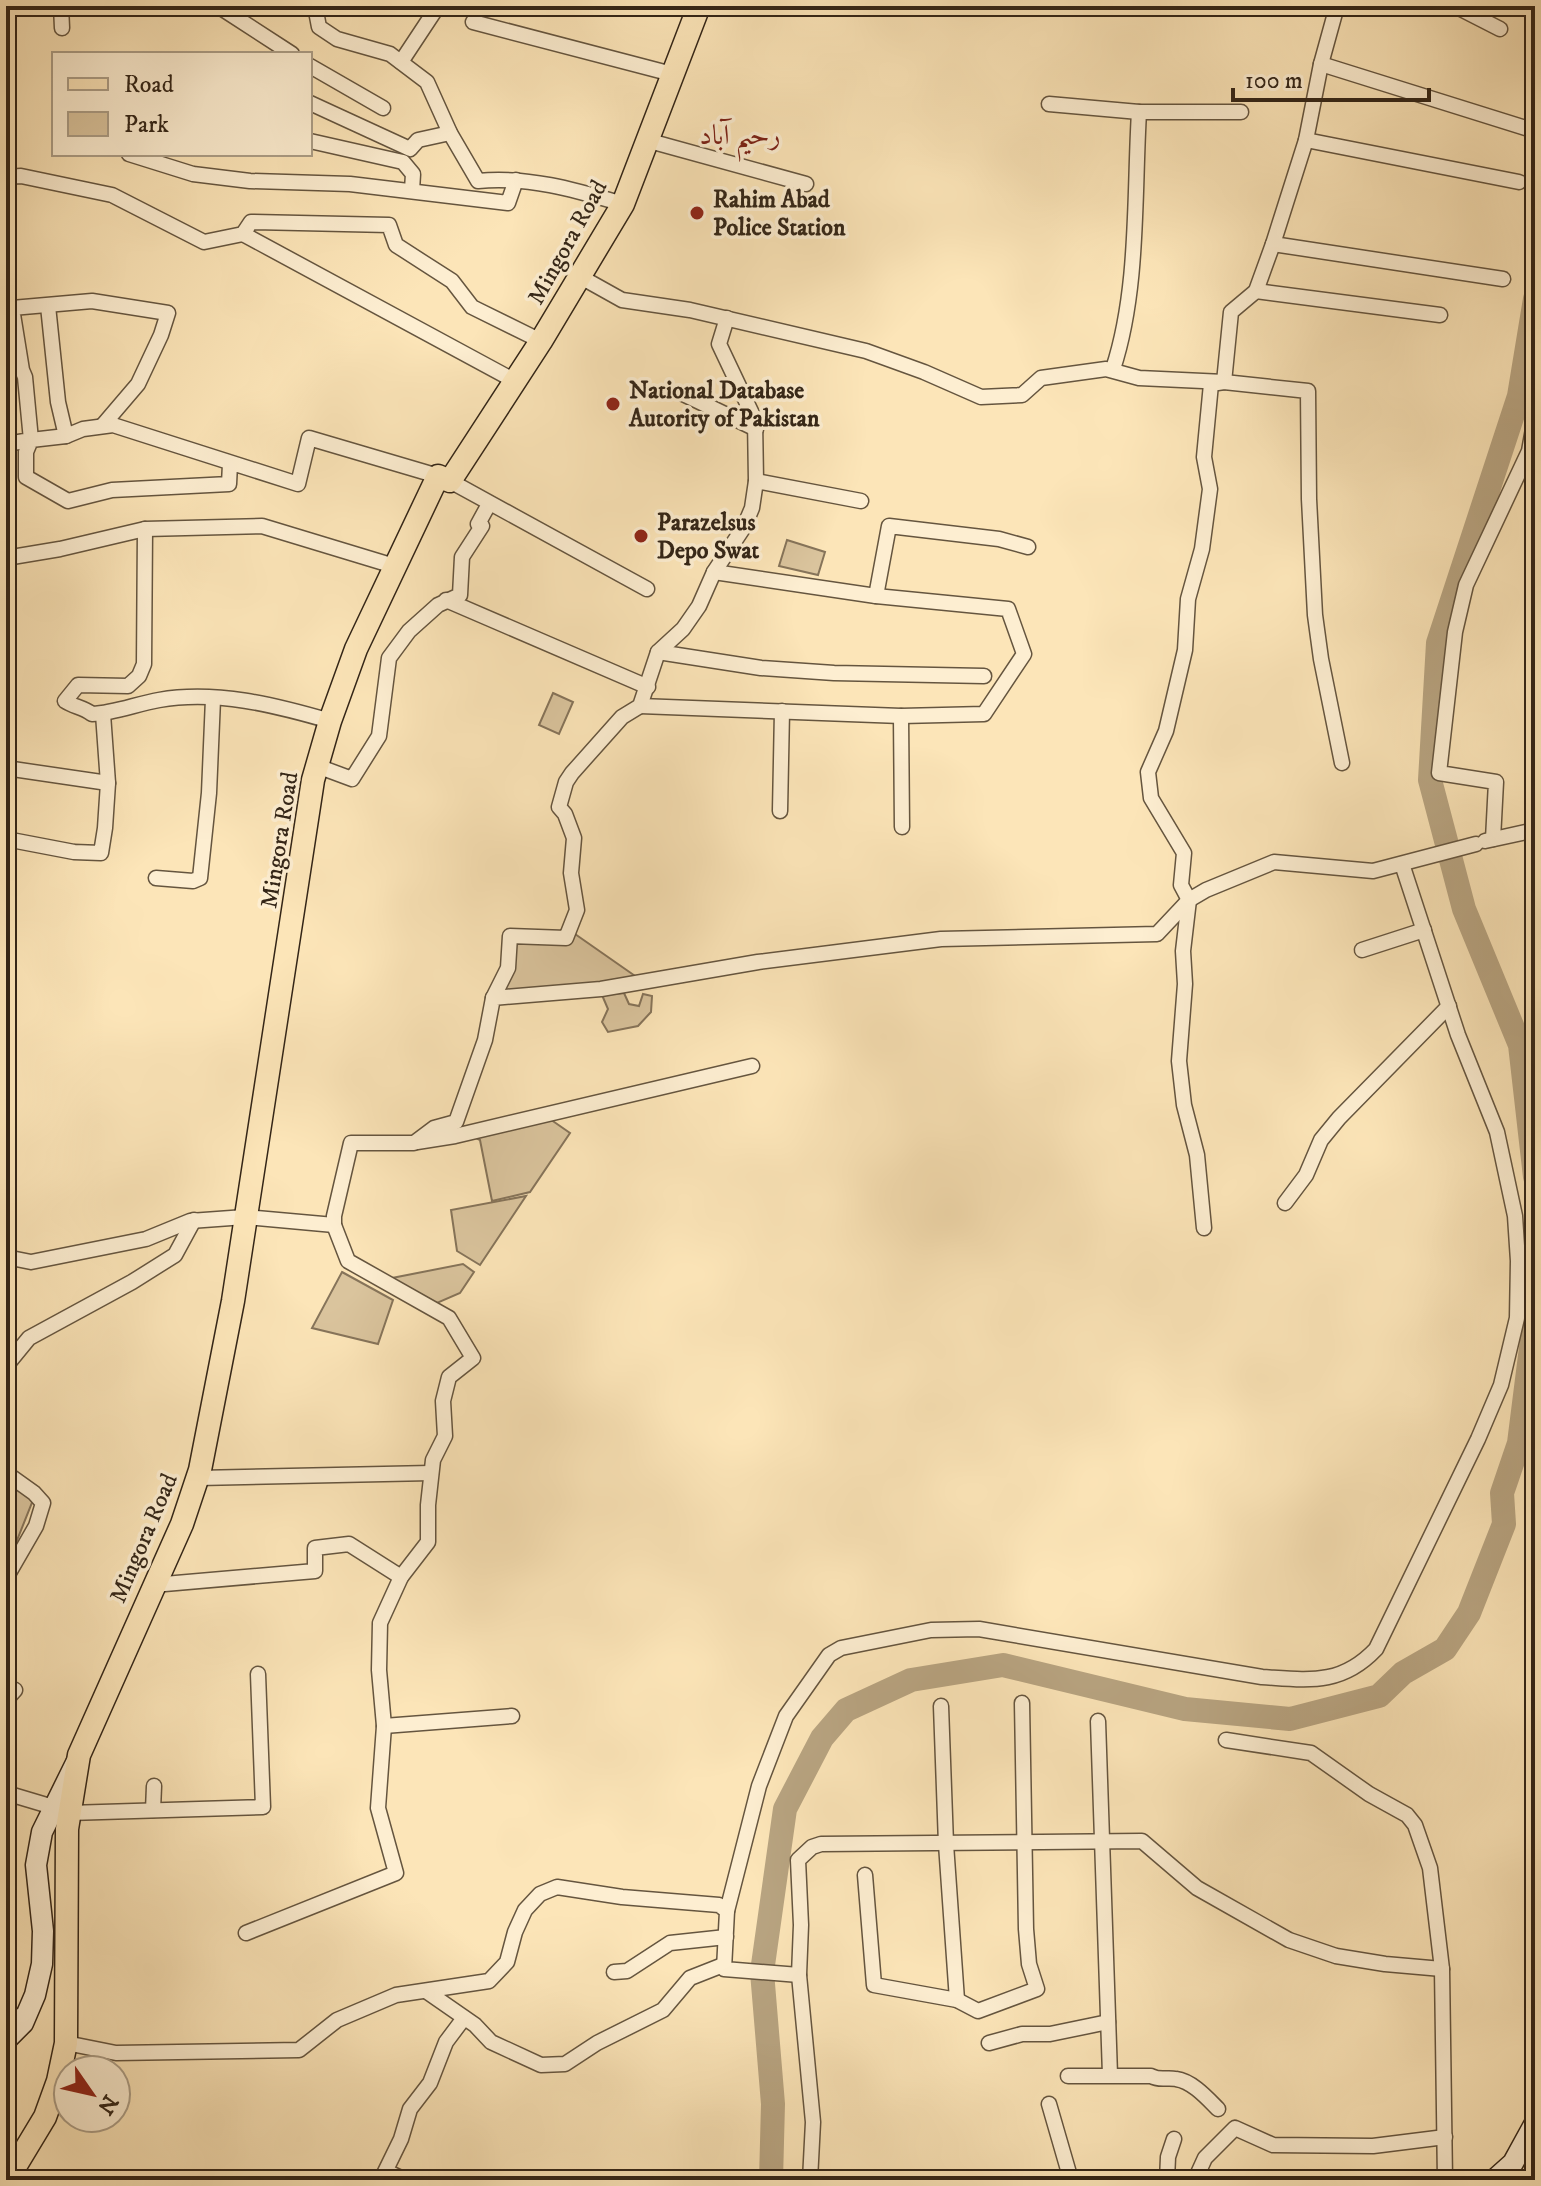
<svg xmlns="http://www.w3.org/2000/svg" width="1541" height="2186" font-family="'IM FELL DW Pica',Amiri,serif">
  <style>
    .green { fill: #dac49d; stroke: #86745a; stroke-width: 2 }
    .lines { fill: none; stroke-linecap: round; stroke-linejoin: round }
    .river { stroke: #b8a481; stroke-width: 24 }
    .street-casing { stroke: #65553f; stroke-width: 17 }
    .secondary-casing { stroke: #332517; stroke-width: 23 }
    .primary-casing { stroke: #332517; stroke-width: 25 }
    .street { stroke: #fdeed1; stroke-width: 14 }
    .secondary { stroke: #fdeed1; stroke-width: 20 }
    .primary { stroke: #fce5b8; stroke-width: 22 }
    .poi-dot { fill: #8f2418; stroke: #fdeed1; stroke-width: 3 }
    .labels { text-anchor: middle; stroke-width: 7; stroke-linejoin: round; paint-order: stroke }
    .poi-label { font-size: 24px; font-weight: bold; fill: #332517; stroke: #fdeed1; text-anchor: start }
    .street-label { font-size: 24px; fill: #332517; stroke: #fdeed1 }
    .quarter-label { font-size: 28px; fill: #7a1f14; stroke: #fdeed1 }
  </style>
  <rect width="100%" height="100%" fill="#fce5b8"/>
  <filter id="stains"><feTurbulence type="fractalNoise" baseFrequency=".0025" numOctaves="4"/><feColorMatrix values="0 0 0 0 .2 0 0 0 0 .09 0 0 0 0 .02 0 0 0 .5 -.17"/></filter>
  <radialGradient id="worn" r=".72"><stop offset=".6" stop-color="#630" stop-opacity="0"/><stop offset="1" stop-color="#630" stop-opacity=".3"/></radialGradient>
  <g class="green">
    <polygon points="787,540 825,552 818,575 779,566"/>
    <polygon points="553,693 573,702 559,734 539,725"/>
    <polygon points="575,934 638,978 500,994 514,944 569,944"/>
    <polygon points="624,993 629,1004 639,1006 643,994 652,996 651,1012 638,1026 608,1032 602,1022 608,1009 602,995"/>
    <polygon points="547,1117 570,1133 530,1192 492,1201 480,1140 474,1137"/>
    <polygon points="526,1196 480,1265 457,1251 451,1210"/>
    <polygon points="463,1264 474,1272 460,1293 437,1303 392,1278"/>
    <polygon points="342,1272 393,1300 378,1344 312,1328"/>
    <polygon points="6,1479 33,1500 6,1568"/>
  </g>
  <g class="lines">
    <g class="river">
      <polyline points="1535,299 1519,396 1438,643 1430,780 1464,909 1520,1045 1535,1177"/>
      <polyline points="771,2180 773,2104 762,1972 785,1809 822,1738 846,1710 911,1680 1003,1665 1185,1709 1290,1719 1379,1696 1403,1673 1445,1649 1469,1613 1504,1524 1502,1493 1519,1443 1535,1316"/>
    </g>
    <defs>
      <g id="street">
        <polyline points="61,6 62,28"/>
        <polyline points="218,6 292,54"/>
        <path d="M 315,6 L 319,27 L 337,39 L 390,54 L 427,82 L 450,133 L 478,181 C 528,176 575,190 623,204"/>
        <polyline points="1455,6 1500,29"/>
        <polyline points="6,7 39,6"/>
        <polyline points="473,22 672,74"/>
        <polyline points="401,62 438,6"/>
        <polyline points="1321,64 1535,131"/>
        <polyline points="310,66 383,108"/>
        <polyline points="310,103 410,149 418,140 450,133"/>
        <polyline points="1049,104 1139,112 1241,112"/>
        <polyline points="646,140 806,184"/>
        <polyline points="1306,140 1519,182"/>
        <polyline points="310,141 403,162 413,174 412,190"/>
        <polyline points="129,154 193,174 250,181 350,184 508,203 516,180"/>
        <polyline points="6,177 21,176 112,195 204,242 243,234 251,222 389,225 396,245 452,281 472,307 541,341"/>
        <polyline points="243,234 515,381"/>
        <polyline points="1273,244 1503,279"/>
        <polyline points="579,276 622,300 690,310 866,351 924,372 981,397 1022,395 1041,378 1106,369 1139,378 1224,382 1308,391 1309,499 1315,615 1321,659 1342,763"/>
        <polyline points="1256,291 1440,315"/>
        <polyline points="48,306 58,402 66,436"/>
        <path d="M 1113,369 C 1139,290 1134,195 1139,112"/>
        <polyline points="681,393 756,429"/>
        <polyline points="6,444 31,440 25,377 22,370 12,308 92,301 168,313 161,335 138,384 103,425"/>
        <polyline points="230,464 229,484 112,490 68,501 26,477 26,452 31,440 66,436 83,429 113,425 298,484 309,438 438,476"/>
        <polyline points="450,481 647,589"/>
        <polyline points="756,481 861,501"/>
        <path d="M 145,529 L 144,664 L 139,676 L 128,686 L 78,685 L 65,701 C 74,707 83,707 92,714 C 115,713 136,704 159,700 C 216,690 275,705 330,721"/>
        <polyline points="6,558 60,549 145,529 262,526 394,566"/>
        <polyline points="876,596 889,526 999,539 1028,547"/>
        <polyline points="446,600 648,687"/>
        <polyline points="658,652 761,668 834,673 984,676"/>
        <polyline points="640,706 901,716 984,714 1024,654 1008,609 876,596 714,572"/>
        <polyline points="901,716 902,827"/>
        <polyline points="317,766 352,779 379,736 389,658 409,631 438,605 460,595 462,557 482,526 478,524 489,504"/>
        <polyline points="6,768 108,783 103,714"/>
        <polyline points="780,811 782,711"/>
        <polyline points="6,839 74,852 101,853 105,828 108,783"/>
        <polyline points="1493,839 1496,782 1439,773 1455,632 1466,585 1529,451 1535,418"/>
        <polyline points="1485,841 1535,830"/>
        <polyline points="156,878 193,881 200,878 209,793 213,699"/>
        <polyline points="1362,950 1424,930"/>
        <polyline points="493,998 508,968 510,936 566,938 577,910 571,873 574,838 565,814 559,807 566,782 572,773 622,717 640,706 658,652 683,629 699,606 714,572 744,527 752,508 756,481 755,420 719,344 727,318"/>
        <polyline points="417,1142 455,1136 752,1066"/>
        <polyline points="1285,1203 1306,1175 1321,1140 1339,1118 1449,1006"/>
        <polyline points="1204,1228 1197,1155 1184,1105 1179,1061 1185,984 1183,951 1189,900 1181,885 1184,853 1151,798 1148,772 1166,731 1185,650 1188,599 1202,549 1210,489 1204,457 1211,384 1224,382 1231,312 1256,291 1273,244 1306,140 1321,64 1337,6"/>
        <polyline points="6,1257 31,1262 146,1239 190,1221 245,1217 334,1225 334,1216 351,1143 414,1143 434,1128 456,1122 485,1040 493,998 601,989 758,962 941,939 1157,934 1189,900 1206,890 1274,862 1373,871 1476,844"/>
        <polyline points="6,1366 29,1338 132,1282 175,1255 194,1220"/>
        <polyline points="6,1473 34,1493 43,1503 36,1526 6,1578"/>
        <polyline points="198,1478 431,1473"/>
        <polyline points="153,1585 315,1571 315,1548 349,1544 401,1577"/>
        <polyline points="6,1602 8,1606 6,1626"/>
        <polyline points="6,1686 15,1690 6,1700"/>
        <polyline points="941,1706 946,1844 957,2000"/>
        <polyline points="1098,1721 1110,2075"/>
        <polyline points="384,1726 512,1716"/>
        <polyline points="1226,1740 1311,1753 1369,1794 1407,1815 1415,1825 1430,1868 1442,1969 1445,2180"/>
        <polyline points="6,1793 53,1807"/>
        <polyline points="153,1810 154,1786"/>
        <polyline points="69,1813 263,1807 258,1674"/>
        <polyline points="865,1875 874,1985 957,2000 978,2011 1037,1989 1029,1964 1026,1929 1022,1703"/>
        <path d="M 727,1911 L 759,1786 L 786,1716 L 829,1655 L 841,1648 L 931,1630 L 979,1629 L 1262,1677 C 1308,1680 1341,1686 1376,1649 L 1478,1439 L 1501,1385 L 1517,1318 L 1518,1261 L 1515,1216 L 1497,1132 L 1458,1035 L 1402,864"/>
        <polyline points="246,1933 396,1873 378,1808 384,1726 379,1670 380,1623 401,1577 428,1542 428,1505 433,1460 445,1436 443,1401 449,1377 473,1358 449,1318 348,1261 334,1225"/>
        <polyline points="614,1972 627,1971 670,1943 726,1937"/>
        <polyline points="426,1991 475,2025 491,2042 541,2065 565,2064 597,2043 663,2010 690,1978 723,1965"/>
        <polyline points="6,2009 23,2023"/>
        <polyline points="66,2043 116,2053 299,2050 337,2020 396,1995 489,1981 507,1962 515,1932 525,1910 540,1894 557,1887 622,1897 719,1905 727,1911 724,1969 799,1975"/>
        <polyline points="989,2043 1022,2034 1050,2034 1108,2022"/>
        <path d="M 1068,2076 L 1151,2076 C 1160,2081 1166,2077 1176,2079 C 1192,2081 1207,2098 1218,2109"/>
        <polyline points="1049,2104 1071,2180"/>
        <polyline points="386,2171 405,2180"/>
        <polyline points="381,2180 401,2139 410,2109 430,2083 446,2042 464,2018"/>
        <polyline points="810,2180 813,2122 799,1975 801,1925 798,1860 812,1847 821,1844 1142,1841 1197,1888 1289,1940 1336,1956 1385,1964 1442,1969"/>
        <polyline points="1167,2180 1168,2157 1174,2139"/>
        <polyline points="1195,2180 1205,2158 1235,2128 1273,2145 1373,2146 1445,2137"/>
      </g>
      <g id="secondary">
        <polyline points="6,2040 23,2023 35,1995 42,1964 43,1931 36,1865 42,1832 76,1763"/>
        <polyline points="1494,2180 1513,2163 1535,2123"/>
      </g>
      <polyline id="primary" points="7,2180 45,2117 58,2081 66,2043 67,1829 79,1755 182,1524 200,1470 233,1301 313,780 330,721 356,649 438,476 450,481 541,341 623,204 699,6"/>
    </defs>
    <use href="#street" class="street-casing"/>
    <use href="#secondary" class="secondary-casing"/>
    <use href="#primary" class="primary-casing"/>
    <use href="#street" class="street"/>
    <use href="#secondary" class="secondary"/>
    <use href="#primary" class="primary"/>
  </g>
  <g class="poi-dot">
    <circle cx="697" cy="213" r="8"/>
    <circle cx="613" cy="404" r="8"/>
    <circle cx="641" cy="536" r="8"/>
  </g>
  <g class="labels">
    <g class="poi-label">
      <text x="713" y="207">Rahim Abad<tspan x="713" dy="28">Police Station</tspan></text>
      <text x="629" y="398">National Database<tspan x="629" dy="28">Autority of Pakistan</tspan></text>
      <text x="657" y="530">Parazelsus<tspan x="657" dy="28">Depo Swat</tspan></text>
    </g>
    <g class="street-label">
      <text transform="translate(567 242) rotate(-61)" y="8">Mingora Road</text>
      <text transform="translate(279 840) rotate(-81)" y="8">Mingora Road</text>
      <text transform="translate(143 1538) rotate(-67)" y="8">Mingora Road</text>
    </g>
    <g class="quarter-label">
      <text x="740" y="144">رحیم آباد</text>
    </g>
  </g>
  <rect width="1541" height="2186" fill="none" stroke="#fce5b8" stroke-width="32"/>
  <rect x="8" y="8" width="1525" height="2170" fill="none" stroke="#332517" stroke-width="4"/>
  <rect x="16" y="16" width="1509" height="2154" fill="none" stroke="#332517" stroke-width="2"/>
  <rect x="52" y="52" width="260" height="104" fill="#fdeed1" stroke="#ac9e87" stroke-width="2"/>
  <rect x="68" y="78" width="40" height="12" fill="#fce5b8" stroke="#ac9e87" stroke-width="2"/>
  <text x="124" y="92" font-size="24" fill="#332517">Road</text>
  <rect x="68" y="112" width="40" height="24" fill="#dac49d" stroke="#ac9e87" stroke-width="2"/>
  <text x="124" y="132" font-size="24" fill="#332517">Park</text>
  <g transform="translate(92 2094) rotate(124)"><circle r="38" fill="#fdeed1" stroke="#ac9e87" stroke-width="2"/>
  <path d="M0-6L14 30L0 20L-14 30Z" fill="#8f2418"/>
  <text y="-12" font-size="22" font-weight="bold" text-anchor="middle" fill="#332517">N</text>
  </g>
  <path d="M1233 88v12h196v-12" fill="none" stroke="#332517" stroke-width="4"/>
  <text x="1245" y="88" font-size="24" fill="#332517" stroke="#fdeed1" stroke-width="6" paint-order="stroke">100 m</text>
  <rect width="100%" height="100%" filter="url(#stains)"/>
  <rect width="100%" height="100%" fill="url(#worn)"/>
</svg>
